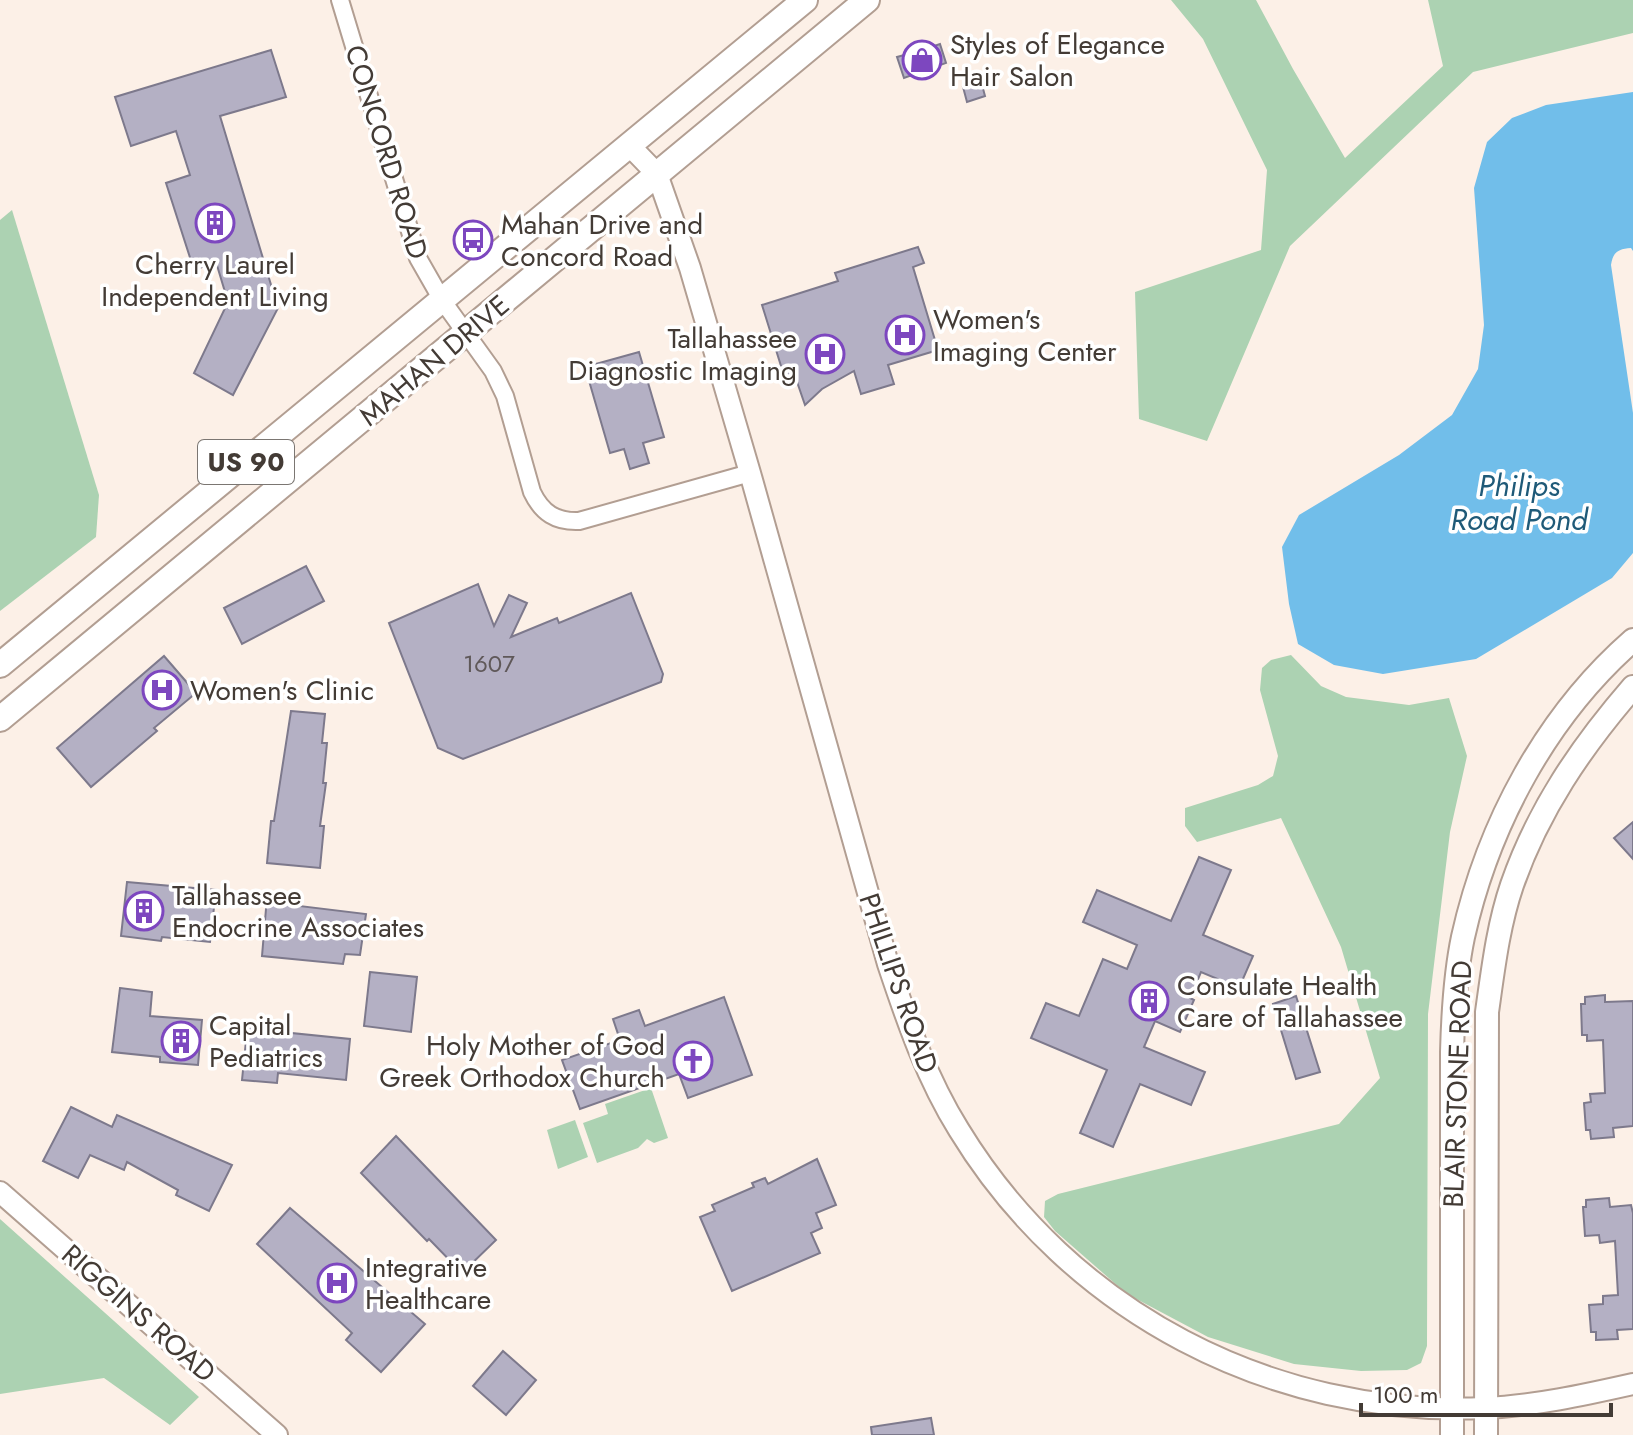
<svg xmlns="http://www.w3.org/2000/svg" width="1633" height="1435" font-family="Jost,sans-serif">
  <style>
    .green { fill: #acd2b2 }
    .water { fill: #71beea }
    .building { fill: #b4b0c4; stroke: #7d798c; stroke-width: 2 }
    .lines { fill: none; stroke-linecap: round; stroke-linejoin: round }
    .minor-casing { stroke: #b29e92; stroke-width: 20 }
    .tertiary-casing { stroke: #b29e92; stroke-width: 24 }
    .secondary-casing { stroke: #b29e92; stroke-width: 26 }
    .primary-casing { stroke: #b29e92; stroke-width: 28 }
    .minor { stroke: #fff; stroke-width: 16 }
    .tertiary { stroke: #fff; stroke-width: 20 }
    .secondary { stroke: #fff; stroke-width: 22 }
    .primary { stroke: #fff; stroke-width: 24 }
    .labels { text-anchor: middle; stroke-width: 7; stroke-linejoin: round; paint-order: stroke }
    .number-label { font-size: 24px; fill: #5f5859 }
    .shield { fill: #fff; stroke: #7b7672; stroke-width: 2 }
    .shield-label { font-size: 26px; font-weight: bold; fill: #433b35 }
    .poi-label { font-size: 28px; fill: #433b35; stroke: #fff; text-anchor: start }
    .street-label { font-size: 28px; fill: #433b35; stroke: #fff }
    .water-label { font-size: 30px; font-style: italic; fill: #1f5a78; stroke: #fff }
  </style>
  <rect width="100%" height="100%" fill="#fcf0e7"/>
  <g class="green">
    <polygon points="1171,0 1256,0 1293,69 1345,158 1443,66 1428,0 1633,0 1633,33 1473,72 1290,246 1207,441 1139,419 1135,292 1261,250 1267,170 1203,39"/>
    <polygon points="12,210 99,495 96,537 0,611 0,220"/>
    <polygon points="1291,655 1321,686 1346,697 1409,705 1449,698 1467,756 1450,832 1428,1014 1427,1346 1421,1363 1407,1370 1361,1371 1294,1364 1208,1337 1127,1294 1055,1231 1044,1217 1045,1201 1058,1194 1339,1124 1380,1078 1341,947 1281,818 1197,842 1185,826 1185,808 1258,785 1273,776 1278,756 1260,690 1262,668 1271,660"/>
    <polygon points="651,1088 668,1138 654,1143 647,1139 638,1148 597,1163 583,1123 608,1114 605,1104"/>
    <polygon points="575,1120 588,1157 558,1169 547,1130"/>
    <polygon points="0,1219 199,1397 170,1425 104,1378 0,1394"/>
  </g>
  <path class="water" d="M 1633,92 L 1633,251 L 1631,248 C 1618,249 1613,252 1611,265 L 1633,413 L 1633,553 L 1612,578 L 1476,659 L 1383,674 L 1334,665 L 1298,644 L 1289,604 L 1282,547 L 1299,515 L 1399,455 L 1452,415 L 1478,369 L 1484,325 L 1474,188 L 1487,142 L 1512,118 L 1546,105 Z"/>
  <g class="building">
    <polygon points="940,44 946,63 904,78 897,57 908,54 907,50 920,45 922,50"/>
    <polygon points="271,50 286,97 220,116 278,308 233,395 194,373 228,302 216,262 194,270 166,183 190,175 176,131 131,146 115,97"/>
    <polygon points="981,81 985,96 967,102 963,87"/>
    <polygon points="918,247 924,263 913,267 938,350 888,365 894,384 861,394 854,371 822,389 805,405 796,379 786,382 762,305 838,281 835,273"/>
    <polygon points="639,352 664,437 643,443 649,463 630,469 624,449 610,453 585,367"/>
    <polygon points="306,566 324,601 242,644 224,608"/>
    <polygon points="478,584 494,626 509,595 527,603 511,637 557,618 559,623 631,593 663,674 661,682 463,759 438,748 389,623"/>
    <polygon points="164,656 196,693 154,728 157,731 91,787 57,748"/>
    <polygon points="291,711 325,714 322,743 327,743 323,783 326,783 320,826 324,826 320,868 267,863 271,821 274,821"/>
    <polygon points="1633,822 1633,859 1614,838"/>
    <polygon points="1199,857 1231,870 1203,935 1253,956 1239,988 1201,972 1190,998 1194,1000 1180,1032 1155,1021 1144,1047 1205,1072 1191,1105 1140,1084 1113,1147 1080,1133 1107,1070 1031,1038 1046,1003 1079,1016 1103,959 1127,969 1137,945 1083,922 1097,890 1171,921"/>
    <polygon points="127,882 216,890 210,942 162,937 161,941 121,936"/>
    <polygon points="267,897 300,900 299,906 366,914 360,955 345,954 343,964 262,956"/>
    <polygon points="370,972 417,977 411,1032 364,1026"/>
    <polygon points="120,988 152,992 150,1016 202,1020 198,1065 160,1062 160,1057 112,1052"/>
    <polygon points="1605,995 1605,1002 1633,1001 1633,1126 1613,1128 1614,1137 1591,1139 1590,1130 1586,1130 1584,1103 1591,1102 1590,1094 1605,1093 1603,1040 1587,1041 1587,1035 1582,1035 1581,1004 1585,1004 1585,997"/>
    <polygon points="1296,996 1320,1072 1296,1079 1273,1004"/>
    <polygon points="724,997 752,1075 688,1098 679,1074 580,1109 562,1060 620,1040 613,1019 639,1010 645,1026"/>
    <polygon points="248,1021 283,1025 282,1032 350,1039 346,1080 278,1073 277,1083 242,1080"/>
    <polygon points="71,1107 112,1127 117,1115 232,1165 209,1211 176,1195 178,1190 127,1162 124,1170 90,1155 78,1178 43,1161"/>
    <polygon points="396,1136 496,1240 462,1273 429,1239 427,1241 361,1173"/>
    <polygon points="817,1159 836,1205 816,1213 822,1228 811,1233 820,1253 732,1291 700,1217 715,1211 712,1205 754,1187 752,1183 765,1178 768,1184"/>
    <polygon points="1609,1198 1610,1207 1631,1205 1633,1213 1633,1329 1617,1330 1618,1339 1596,1340 1596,1332 1591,1332 1589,1305 1603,1304 1603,1296 1618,1295 1615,1241 1600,1243 1599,1235 1585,1236 1583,1207 1586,1207 1586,1200"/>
    <polygon points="290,1208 425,1324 381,1372 346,1340 352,1333 257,1244"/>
    <polygon points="503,1351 536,1380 506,1415 473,1386"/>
    <polygon points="931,1418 934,1435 872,1435 871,1427"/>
  </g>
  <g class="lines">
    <defs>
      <path id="minor" d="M 340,0 L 418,258 L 442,300 L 493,371 L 505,396 L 532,492 C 542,513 556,522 579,521 L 750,473"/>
      <g id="tertiary">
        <path d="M 629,145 L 657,174 L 690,268 L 750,473 L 888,964 C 907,1021 927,1079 959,1130 C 1070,1312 1271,1417 1484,1408 C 1534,1406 1584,1395 1633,1384"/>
        <polyline points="0,1192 277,1435"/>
      </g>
      <g id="secondary">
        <path d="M 1452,1435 L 1452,1052 C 1453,1014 1455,975 1463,937 C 1488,825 1546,716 1633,640"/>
        <path d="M 1486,1435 L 1487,1012 C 1493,970 1498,926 1512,885 C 1538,810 1581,747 1633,687"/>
      </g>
      <g id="primary">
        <polyline points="0,665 805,0"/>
        <polyline points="0,719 867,0"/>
      </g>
    </defs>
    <use href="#minor" class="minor-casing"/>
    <use href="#tertiary" class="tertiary-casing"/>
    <use href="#secondary" class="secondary-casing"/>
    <use href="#primary" class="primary-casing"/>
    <use href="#minor" class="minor"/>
    <use href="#tertiary" class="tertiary"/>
    <use href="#secondary" class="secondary"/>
    <use href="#primary" class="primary"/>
  </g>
  <defs>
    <symbol id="shop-ring" viewBox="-11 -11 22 22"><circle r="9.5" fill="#fff" stroke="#7d47bf" stroke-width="1.5"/><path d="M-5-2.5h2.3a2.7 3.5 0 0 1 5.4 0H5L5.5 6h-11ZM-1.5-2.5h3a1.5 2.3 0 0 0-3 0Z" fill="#7d47bf"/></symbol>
    <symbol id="building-ring" viewBox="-11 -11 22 22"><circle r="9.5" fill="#fff" stroke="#7d47bf" stroke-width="1.5"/><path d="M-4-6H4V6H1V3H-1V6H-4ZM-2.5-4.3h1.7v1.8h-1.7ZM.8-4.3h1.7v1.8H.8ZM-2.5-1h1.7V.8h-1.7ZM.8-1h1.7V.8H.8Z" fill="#7d47bf"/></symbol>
    <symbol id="bus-ring" viewBox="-11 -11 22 22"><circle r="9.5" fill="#fff" stroke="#7d47bf" stroke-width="1.5"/><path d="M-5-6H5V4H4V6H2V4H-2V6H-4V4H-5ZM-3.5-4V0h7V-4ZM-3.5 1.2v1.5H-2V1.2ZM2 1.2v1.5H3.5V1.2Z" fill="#7d47bf"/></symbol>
    <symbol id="hospital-ring" viewBox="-11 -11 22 22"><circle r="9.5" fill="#fff" stroke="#7d47bf" stroke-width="1.5"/><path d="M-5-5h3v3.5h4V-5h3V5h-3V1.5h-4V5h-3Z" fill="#7d47bf"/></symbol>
    <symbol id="church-ring" viewBox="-11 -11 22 22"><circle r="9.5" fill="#fff" stroke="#7d47bf" stroke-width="1.5"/><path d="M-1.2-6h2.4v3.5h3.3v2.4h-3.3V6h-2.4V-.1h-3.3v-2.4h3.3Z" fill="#7d47bf"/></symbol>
  </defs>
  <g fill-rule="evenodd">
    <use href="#shop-ring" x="900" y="38" width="44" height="44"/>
    <use href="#building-ring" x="193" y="201" width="44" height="44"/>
    <use href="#bus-ring" x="451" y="218" width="44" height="44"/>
    <use href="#hospital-ring" x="883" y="313" width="44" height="44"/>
    <use href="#hospital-ring" x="803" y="332" width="44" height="44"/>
    <use href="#hospital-ring" x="140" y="668" width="44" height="44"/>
    <use href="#building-ring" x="122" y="889" width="44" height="44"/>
    <use href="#building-ring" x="1127" y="979" width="44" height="44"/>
    <use href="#building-ring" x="159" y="1019" width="44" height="44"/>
    <use href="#church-ring" x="671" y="1039" width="44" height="44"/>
    <use href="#hospital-ring" x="315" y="1261" width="44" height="44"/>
  </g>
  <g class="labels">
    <g class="number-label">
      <text x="489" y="672">1607</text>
    </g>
    <rect class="shield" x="198" y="440" width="96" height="44" rx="6"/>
    <g class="shield-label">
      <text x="246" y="471">US 90</text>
    </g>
    <g class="poi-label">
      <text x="950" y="54">Styles of Elegance<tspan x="950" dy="32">Hair Salon</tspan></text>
      <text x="501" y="234">Mahan Drive and<tspan x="501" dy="32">Concord Road</tspan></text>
      <text x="215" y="274" text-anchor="middle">Cherry Laurel<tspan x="215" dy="32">Independent Living</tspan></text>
      <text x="933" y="329">Women's<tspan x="933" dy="32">Imaging Center</tspan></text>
      <text x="797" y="348" text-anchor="end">Tallahassee<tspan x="797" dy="32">Diagnostic Imaging</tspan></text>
      <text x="190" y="700">Women's Clinic</text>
      <text x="172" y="905">Tallahassee<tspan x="172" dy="32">Endocrine Associates</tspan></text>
      <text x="1177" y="995">Consulate Health<tspan x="1177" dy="32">Care of Tallahassee</tspan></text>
      <text x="209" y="1035">Capital<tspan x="209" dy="32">Pediatrics</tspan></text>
      <text x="665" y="1055" text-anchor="end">Holy Mother of God<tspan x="665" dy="32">Greek Orthodox Church</tspan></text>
      <text x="365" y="1277">Integrative<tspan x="365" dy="32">Healthcare</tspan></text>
    </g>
    <g class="street-label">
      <text transform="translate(387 152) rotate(73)" y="10">CONCORD ROAD</text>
      <text transform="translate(434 360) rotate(-40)" y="10">MAHAN DRIVE</text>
      <text transform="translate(899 983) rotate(71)" y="10">PHILLIPS ROAD</text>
      <text transform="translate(1457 1084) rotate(-88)" y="10">BLAIR STONE ROAD</text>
      <text transform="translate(139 1313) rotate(41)" y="10">RIGGINS ROAD</text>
    </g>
    <g class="water-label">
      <text x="1519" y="496">Philips<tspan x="1519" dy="34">Road Pond</tspan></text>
    </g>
  </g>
  <path d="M1361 1403v12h250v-12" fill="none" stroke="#433b35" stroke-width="4"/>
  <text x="1373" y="1403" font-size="24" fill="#433b35" stroke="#ffffff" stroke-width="6" paint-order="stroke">100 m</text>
</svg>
